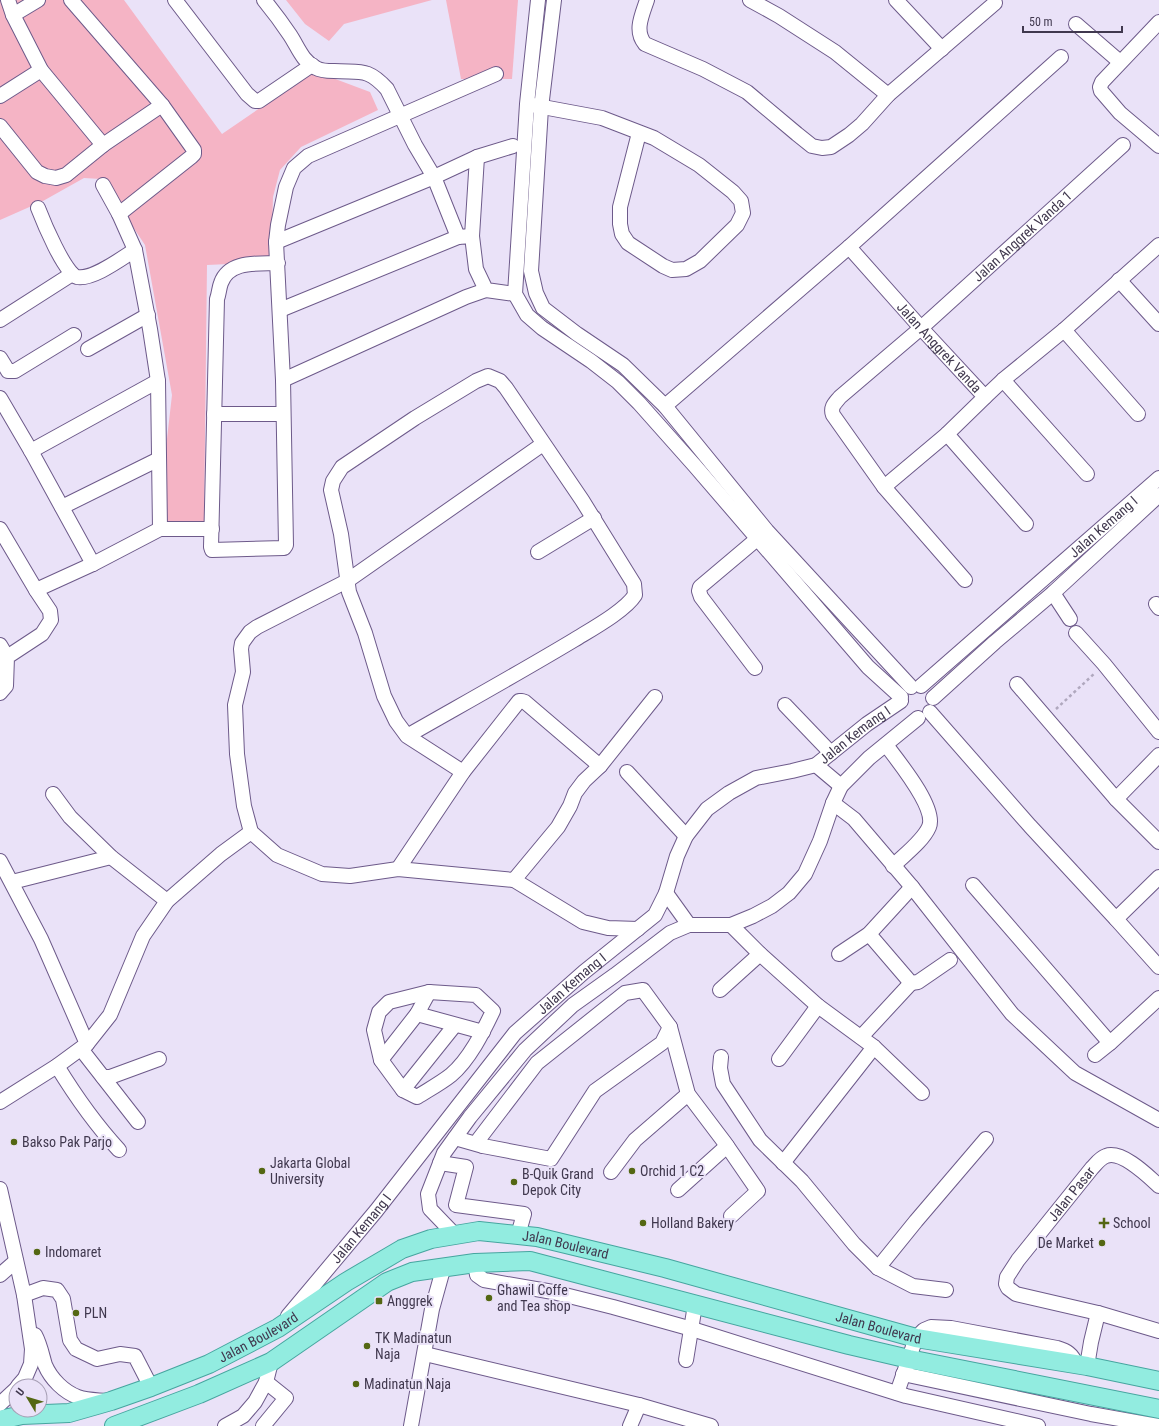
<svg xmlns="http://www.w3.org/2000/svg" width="1159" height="1426" font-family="'Roboto Condensed',sans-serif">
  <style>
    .green { fill: #f5b4c5 }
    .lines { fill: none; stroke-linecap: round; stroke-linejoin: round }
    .minor-casing { stroke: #6d5a8a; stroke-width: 16 }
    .major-casing { stroke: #46a59f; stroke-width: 20 }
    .path { stroke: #b0a8be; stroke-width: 2.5; stroke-dasharray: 3 3; stroke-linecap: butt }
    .minor { stroke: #fff; stroke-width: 14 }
    .major { stroke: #92ece0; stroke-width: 18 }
    .poi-dot { fill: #546713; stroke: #eae2f8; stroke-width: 1.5 }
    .labels { text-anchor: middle; stroke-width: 4; stroke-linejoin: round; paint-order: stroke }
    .street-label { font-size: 14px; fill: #40384e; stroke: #eae2f8 }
    .poi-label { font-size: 14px; fill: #40384e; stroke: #eae2f8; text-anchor: start }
  </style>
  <rect width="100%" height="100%" fill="#eae2f8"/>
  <g class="green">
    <polygon points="0,0 124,0 222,134 314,71 370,92 378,110 301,147 280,170 273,197 271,262 207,265 204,523 162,523 165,456 172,395 145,245 101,179 84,178 43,201 0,220"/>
    <polygon points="286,0 432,0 344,24 329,41 305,24"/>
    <polygon points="446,0 518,0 512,79 461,79"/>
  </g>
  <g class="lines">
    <defs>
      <g id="minor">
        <polyline points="8,0 13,15 41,70 103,145"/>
        <polyline points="71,0 162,105 194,150 194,154 191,157 119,214"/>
        <polyline points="175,0 247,94 255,101 259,101 312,65"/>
        <path d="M 264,0 C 273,11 282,23 290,35 C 298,47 302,61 316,68 C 321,71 328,71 334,71 C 360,73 367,67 387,89 L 415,145 L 434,177 L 458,237 L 472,236 L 476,269 L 486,290 L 515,294"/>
        <polyline points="538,0 527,104 515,294 527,315 542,328 591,361 618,382 639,403 695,466 868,667 901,697"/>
        <polyline points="554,0 541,108 531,271 536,293 543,308 577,334 623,365 665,406 767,531 911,687"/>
        <path d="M 647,0 C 642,15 634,31 645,44 L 703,69 L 747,92 L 797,134 L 812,146 L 822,148 L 831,147 L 849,135 L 862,124 L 888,95 L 995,3"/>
        <polyline points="750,0 779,16 835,52 888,95"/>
        <polyline points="896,0 942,49"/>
        <polyline points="13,15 38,0"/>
        <polyline points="1159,22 1102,82 1100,87 1101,91 1120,113 1159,146"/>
        <polyline points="1076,24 1120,62"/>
        <polyline points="0,96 41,70"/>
        <polyline points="532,105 602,118 654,138 699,165 733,192 741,201 743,213 737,225 700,261 686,269 672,270 663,266 628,243 622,234 620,224 620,207 639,133"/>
        <polyline points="0,126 37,172 45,176 56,178 66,175 103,145 162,105"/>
        <polyline points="103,185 119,214 135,250 150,329 158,381 160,529"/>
        <path d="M 38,208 C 43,221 65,274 77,277 C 93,280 122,258 135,250"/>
        <polyline points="472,236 477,157"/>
        <polyline points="276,242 434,177 477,157 513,146"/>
        <path id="s1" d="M 849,247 L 921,328 L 985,397 L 947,434 L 884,487 L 965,580"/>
        <path d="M 278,263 C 258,264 229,260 221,283 C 219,288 219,294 217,299 L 211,547 L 212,550 L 284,548 L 286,545 L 283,380 L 276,242 L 278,225 L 286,187 L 294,168 L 308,156 L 496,74"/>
        <polyline points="1119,280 1159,324"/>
        <polyline points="280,310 458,237"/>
        <polyline points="0,320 72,274"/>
        <polyline points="1064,330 1138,414"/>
        <polyline points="88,349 148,315"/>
        <polyline points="0,358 8,371 15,371 74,335"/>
        <polyline points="283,380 466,297 486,290"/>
        <polyline points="1003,380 1087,474"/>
        <polyline points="985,397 1003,380 1064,330 1159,245"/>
        <polyline points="0,398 31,451 93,564"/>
        <polyline points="665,406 849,247 1061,57"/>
        <polyline points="214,414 283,414"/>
        <polyline points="947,434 1026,524"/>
        <polyline points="543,444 347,581 257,627 250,632 242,643 241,649 243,672 235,705 237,754 244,806 251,832 277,855 322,874 350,876 398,869 514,880 583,922 608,928 638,929"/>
        <polyline points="31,451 158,381"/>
        <path id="s2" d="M 884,487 L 833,415 C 830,407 835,403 840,397 L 921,328 L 1123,145"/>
        <polyline points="62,507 159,459"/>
        <polyline points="0,529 36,590 50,611 51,620 42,634 7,657 6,686 0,693"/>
        <polyline points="538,552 594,518"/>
        <polyline points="36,590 93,564 160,529 212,529"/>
        <polyline points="1053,593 1070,619"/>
        <polyline points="1159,608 1156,604 1159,608"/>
        <polyline points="1076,633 1104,664 1159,732"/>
        <polyline points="0,645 7,657"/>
        <polyline points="755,668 701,597 699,591 700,587 764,533"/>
        <polyline points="1017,684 1116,799 1159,842"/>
        <path id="s3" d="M 921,686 L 1159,478"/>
        <polyline points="933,698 995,642 1053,593 1159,495"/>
        <polyline points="785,705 831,753"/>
        <polyline points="930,712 1030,826 1116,919 1159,877"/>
        <path d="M 407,736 C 463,704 519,673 574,640 C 590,630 625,611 635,595 L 634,584 L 582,500 L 506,388 L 500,381 L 488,376 L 476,381 L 415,418 L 342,467 L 333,481 L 331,490 L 341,534 L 349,592 L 365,633 L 384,696 L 396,721 L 407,736 L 463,772"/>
        <path d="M 886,745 C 898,761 937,808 929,827 C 923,841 904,855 893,866"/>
        <polyline points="816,765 841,786"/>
        <polyline points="627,772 686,836"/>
        <polyline points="53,794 70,817 111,857 167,901"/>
        <polyline points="1116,799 1159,755"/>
        <polyline points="833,803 854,819 912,887 1012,1014 1075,1073 1159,1120"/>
        <polyline points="0,861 41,939 87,1044"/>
        <polyline points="398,869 463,772 519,701 522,701 525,702 600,766"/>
        <polyline points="514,880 558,827 570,806 575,793 584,781 600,766 655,697"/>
        <polyline points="12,882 111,857"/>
        <polyline points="973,885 1110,1043 1159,998"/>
        <polyline points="666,893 689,925"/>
        <polyline points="1116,919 1159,967"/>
        <polyline points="731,925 760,954 818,1006 874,1047 922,1093"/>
        <polyline points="869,934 911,983 918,982 950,960"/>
        <polyline points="839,954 869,934 912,887"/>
        <polygon points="643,990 670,1027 662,1043 595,1091 551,1159 483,1146 479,1139 537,1063 625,993"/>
        <polyline points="720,990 760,954"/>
        <path d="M 429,992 L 476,995 L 493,1011 C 483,1032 469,1060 451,1075 C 441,1083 428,1090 417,1097 L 403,1090 L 381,1060 L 374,1030 L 379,1012 L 389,1002 Z"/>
        <polyline points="417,1014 483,1032"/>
        <polyline points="670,1027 688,1094 725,1143 758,1191 731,1216"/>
        <polyline points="861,1037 911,983"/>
        <polyline points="81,1049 138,1122"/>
        <polyline points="1095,1055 1110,1043"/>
        <polyline points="721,1057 720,1068 723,1084 760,1140 802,1181 854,1244 878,1268 913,1286 946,1290"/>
        <polyline points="779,1059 818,1006"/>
        <polyline points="381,1060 417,1014 429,992"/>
        <path d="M 57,1066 C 76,1097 94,1123 119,1150"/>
        <polyline points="103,1077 110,1077 159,1059"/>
        <polyline points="403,1090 455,1025"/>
        <polyline points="0,1102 57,1066 87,1044 110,1015 143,936 167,901 221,854 251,832"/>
        <polyline points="455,1138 483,1146"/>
        <polyline points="440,1163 466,1167 456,1205 524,1214 518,1235"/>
        <polyline points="783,1163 874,1047"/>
        <polyline points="611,1172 635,1140 688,1094"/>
        <polyline points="0,1189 24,1295 32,1349 31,1364 25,1378 18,1386"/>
        <polyline points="678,1190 727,1146"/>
        <polyline points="455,1235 430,1209 428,1194 444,1153 470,1117 525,1050 573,1005 615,975 670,933 689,925 731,925 753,916 772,906 789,893 805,874 820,841 833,803 841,786 869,758 918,718"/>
        <polyline points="475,1263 477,1275 484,1280 553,1292 613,1307 692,1329 906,1396 1038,1426"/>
        <polyline points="878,1268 916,1221 986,1139"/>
        <polyline points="0,1275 16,1261"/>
        <polyline points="24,1295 43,1288 57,1290 63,1299 70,1340 76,1349 97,1359 120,1354 135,1356 151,1387"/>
        <polyline points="1098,1313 1159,1331"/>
        <path id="s4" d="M 288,1316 L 376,1211 L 515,1033 L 584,972 L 655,915 L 666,893 L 677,856 L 686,836 L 707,809 L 729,793 L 756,778 L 792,771 L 816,765 L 867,724 L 901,701"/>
        <path d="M 35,1335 C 40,1344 42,1355 45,1365 C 51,1379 64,1392 78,1397 C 87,1400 97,1400 106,1401"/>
        <polyline points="425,1354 639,1405 711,1426"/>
        <polyline points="686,1360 695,1305"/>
        <path id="s5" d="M 1087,1366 L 1091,1342 L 1098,1313 L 1016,1294 L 1008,1288 L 1006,1284 L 1007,1277 L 1018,1260 L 1092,1168 C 1096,1164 1100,1158 1106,1156 C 1122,1150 1148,1176 1159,1186"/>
        <polyline points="903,1374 1091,1414 1159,1426"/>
        <path d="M 897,1393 L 916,1338 L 924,1330 L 931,1327 L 951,1328 L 1057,1348 C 1067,1351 1072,1354 1076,1364"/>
        <polyline points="0,1404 16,1389"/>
        <polyline points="225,1426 243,1416 255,1402 266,1382 271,1362"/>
        <polyline points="263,1426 286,1398 266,1382"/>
        <polyline points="411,1426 432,1309 444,1266"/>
        <polyline points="630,1426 639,1405"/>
      </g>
      <g id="major">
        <path id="s6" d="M 0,1420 L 22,1415 L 69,1413 L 111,1401 L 151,1387 L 209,1364 L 278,1328 L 346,1282 L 402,1249 L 431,1239 L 479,1231 L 537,1237 L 665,1268 L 916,1338 L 1087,1366 L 1159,1381"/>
        <polyline points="114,1426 199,1394 271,1362 387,1282 412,1272 475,1263 530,1261 849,1345 909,1359 1159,1409"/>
      </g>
    </defs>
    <use href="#minor" class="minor-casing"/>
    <use href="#major" class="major-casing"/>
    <polyline class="path" points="1056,709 1095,673"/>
    <use href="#minor" class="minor"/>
    <use href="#major" class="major"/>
  </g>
  <g class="poi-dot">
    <circle cx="14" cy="1142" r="4"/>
    <circle cx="262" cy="1171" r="4"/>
    <circle cx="632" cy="1171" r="4"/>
    <circle cx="514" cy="1182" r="4"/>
    <circle cx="643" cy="1223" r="4"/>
    <path d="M1102 1217h4v4h4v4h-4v4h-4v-4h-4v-4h4z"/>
    <circle cx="1102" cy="1243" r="4"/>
    <circle cx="37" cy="1252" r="4"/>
    <circle cx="489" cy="1298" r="4"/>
    <rect x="375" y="1297" width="8" height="8" rx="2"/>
    <circle cx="76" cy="1313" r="4"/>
    <circle cx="367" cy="1346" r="4"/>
    <circle cx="356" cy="1384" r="4"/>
  </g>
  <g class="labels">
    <g class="street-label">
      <text dy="5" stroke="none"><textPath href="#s2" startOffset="352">Jalan Anggrek Vanda 1</textPath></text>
      <text dy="5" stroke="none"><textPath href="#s1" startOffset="135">Jalan Anggrek Vanda</textPath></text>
      <text dy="5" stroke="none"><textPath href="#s3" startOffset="242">Jalan Kemang I</textPath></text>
      <text dy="5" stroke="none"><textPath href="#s4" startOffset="834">Jalan Kemang I</textPath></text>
      <text dy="5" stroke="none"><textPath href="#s4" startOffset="438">Jalan Kemang I</textPath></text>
      <text dy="5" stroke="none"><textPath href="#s5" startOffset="265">Jalan Pasar</textPath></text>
      <text dy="5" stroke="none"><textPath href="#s4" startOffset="114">Jalan Kemang I</textPath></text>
      <text dy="5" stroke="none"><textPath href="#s6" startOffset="610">Jalan Boulevard</textPath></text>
      <text dy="5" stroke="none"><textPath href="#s6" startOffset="934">Jalan Boulevard</textPath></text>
      <text dy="5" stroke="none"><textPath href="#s6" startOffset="274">Jalan Boulevard</textPath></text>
    </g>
    <g class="poi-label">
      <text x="22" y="1147">Bakso Pak Parjo</text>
      <text x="270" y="1168">Jakarta Global<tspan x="270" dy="16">University</tspan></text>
      <text x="640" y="1176">Orchid 1 C2</text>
      <text x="522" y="1179">B-Quik Grand<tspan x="522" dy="16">Depok City</tspan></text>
      <text x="651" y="1228">Holland Bakery</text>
      <text x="1113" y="1228">School</text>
      <text x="1094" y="1248" text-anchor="end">De Market</text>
      <text x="45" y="1257">Indomaret</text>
      <text x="497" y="1295">Ghawil Coffe<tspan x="497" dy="16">and Tea shop</tspan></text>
      <text x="387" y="1306">Anggrek</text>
      <text x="84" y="1318">PLN</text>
      <text x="375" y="1343">TK Madinatun<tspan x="375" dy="16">Naja</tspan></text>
      <text x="364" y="1389">Madinatun Naja</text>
    </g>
  </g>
  <g transform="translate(28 1398) rotate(308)"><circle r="19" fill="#eae2f8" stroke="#a69eb4"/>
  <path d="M0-3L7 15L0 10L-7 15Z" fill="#546713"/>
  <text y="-6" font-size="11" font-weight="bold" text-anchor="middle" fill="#40384e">U</text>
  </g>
  <path d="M1023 26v6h99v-6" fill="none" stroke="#40384e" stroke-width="2"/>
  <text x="1029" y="26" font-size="12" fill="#40384e" stroke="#eae2f8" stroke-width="3" paint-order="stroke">50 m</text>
</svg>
